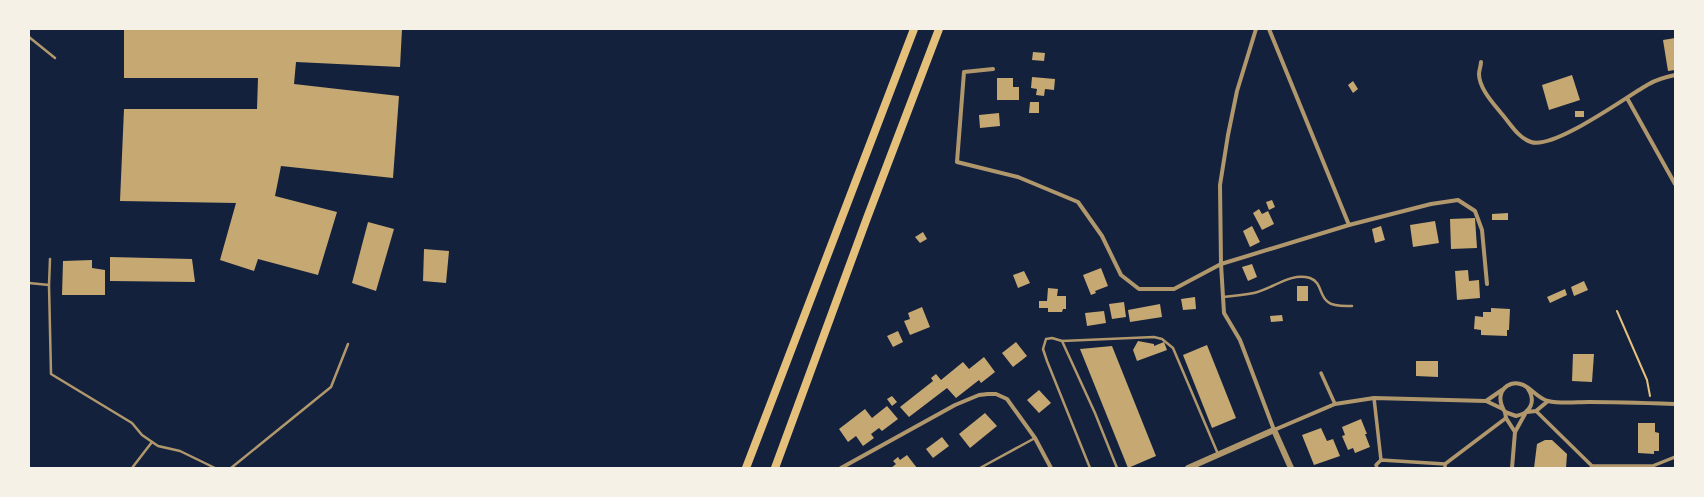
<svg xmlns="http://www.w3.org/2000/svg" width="1704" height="497" font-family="Mulish,sans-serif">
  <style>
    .building { fill: #c6a872 }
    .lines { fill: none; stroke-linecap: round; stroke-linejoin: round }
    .path { stroke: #e5c07b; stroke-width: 2 }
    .service { stroke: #b1986c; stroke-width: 2.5 }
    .pedestrian { stroke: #b1986c; stroke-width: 3.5 }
    .minor { stroke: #b1986c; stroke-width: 4 }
    .tertiary { stroke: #b1986c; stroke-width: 6 }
    .trunk { stroke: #e5c07b; stroke-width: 8 }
  </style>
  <rect width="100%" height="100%" fill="#14213d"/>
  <g class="building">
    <polygon points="124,29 402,29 400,67 296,62 294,84 399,96 393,178 281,166 275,196 337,212 318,275 258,259 254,271 220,260 236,203 120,201 124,109 257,109 258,78 124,78"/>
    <polygon points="1675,38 1675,70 1668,71 1663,40"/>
    <polygon points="1033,52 1045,53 1044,61 1032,60"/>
    <polygon points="1572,75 1580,100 1549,110 1542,85"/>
    <polygon points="1032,77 1055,79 1054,90 1045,89 1044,96 1036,95 1037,89 1031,88"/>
    <polygon points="997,78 1013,78 1013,87 1019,87 1019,100 997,100"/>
    <polygon points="1353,81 1358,89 1353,93 1348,85"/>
    <polygon points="1030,102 1039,102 1039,113 1029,113"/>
    <rect x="1575" y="111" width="9" height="6"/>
    <polygon points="999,113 1000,126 980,128 979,115"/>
    <polygon points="1272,200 1275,207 1269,210 1266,202"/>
    <polygon points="1259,209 1262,214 1268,211 1274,224 1262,230 1253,213"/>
    <polygon points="1508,213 1508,220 1492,220 1492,214"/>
    <polygon points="1475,218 1477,248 1451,249 1450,219"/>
    <polygon points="1435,221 1439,243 1413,247 1410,225"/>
    <polygon points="368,222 394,229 376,291 352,283"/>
    <polygon points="1252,226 1260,242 1250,247 1243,231"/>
    <polygon points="1381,226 1385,240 1375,243 1372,229"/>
    <polygon points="923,232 927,239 920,243 915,237"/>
    <polygon points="424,249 449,251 446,283 423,281"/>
    <polygon points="110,257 192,259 195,282 110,281"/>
    <polygon points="92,260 92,268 105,270 105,295 62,295 63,261"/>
    <polygon points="1252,264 1257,277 1248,281 1242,267"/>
    <polygon points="1101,268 1108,286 1095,291 1096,293 1091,295 1083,275"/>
    <polygon points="1468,270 1469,281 1479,280 1480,298 1457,300 1455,271"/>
    <polygon points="1024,271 1030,283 1018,288 1013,275"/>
    <polygon points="1584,281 1588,290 1574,296 1571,287"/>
    <rect x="1297" y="286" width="11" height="15"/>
    <polygon points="1048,288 1058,289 1057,296 1066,296 1066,309 1063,309 1062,312 1048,312 1048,308 1039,308 1039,301 1047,301"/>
    <polygon points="1565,289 1567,295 1550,303 1547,297"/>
    <polygon points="1195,297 1196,309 1183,310 1181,299"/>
    <polygon points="1124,302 1126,317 1112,319 1109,304"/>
    <polygon points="1160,304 1162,317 1130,322 1128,310"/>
    <polygon points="922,307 930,327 910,335 904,321 910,319 908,313"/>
    <polygon points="1491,308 1510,309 1509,330 1507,330 1507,336 1481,335 1481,330 1474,329 1475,316 1483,317 1483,312 1491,312"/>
    <polygon points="1104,311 1106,323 1087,326 1085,313"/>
    <polygon points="1282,315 1283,321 1271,322 1270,316"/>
    <polygon points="898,331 903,342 893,347 887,336"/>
    <polygon points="1138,341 1154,344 1154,346 1164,342 1167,350 1137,361 1133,350"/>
    <polygon points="1016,342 1027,356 1013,367 1002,353"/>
    <polygon points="1207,345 1236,418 1212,428 1183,355"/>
    <polygon points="1112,346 1156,456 1128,468 1080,349"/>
    <polygon points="1573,354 1594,354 1592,382 1572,381"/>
    <polygon points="984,357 995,372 981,383 979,380 956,398 947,388 909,417 900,407 933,381 931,378 936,374 941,380 963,362 969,369"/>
    <polygon points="1416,361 1438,361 1438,377 1416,376"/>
    <polygon points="1039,390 1051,403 1039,413 1027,400"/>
    <polygon points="892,396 897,402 892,406 887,399"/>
    <polygon points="887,406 898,419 882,431 879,428 871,434 874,438 863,446 856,436 848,442 839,429 865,409 872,418"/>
    <polygon points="985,413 997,426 970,448 959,434"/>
    <polygon points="1361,419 1367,434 1365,434 1370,447 1355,453 1353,448 1348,450 1342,436 1345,435 1342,427"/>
    <polygon points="1638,423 1655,423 1655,432 1659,433 1659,451 1654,451 1654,454 1638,453"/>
    <polygon points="1321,428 1327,441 1333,439 1340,456 1314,465 1302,435"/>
    <polygon points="942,437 949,446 933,458 926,449"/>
    <polygon points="1545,440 1552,440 1567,454 1566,468 1534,468 1537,444"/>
    <polygon points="907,455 917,468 891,468 896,464 893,461 898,457 900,460"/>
  </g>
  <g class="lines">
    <polyline class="path" points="1617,311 1647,380 1650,396"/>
    <g class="service">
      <polyline points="29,37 55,58"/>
      <polyline points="29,283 49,285 50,259"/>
      <polyline points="49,285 51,374 132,423 142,435 158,446 180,451 215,468"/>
      <path d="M 1223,297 C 1234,296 1244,295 1254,293 C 1273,289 1290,272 1310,278 C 1322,282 1319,296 1328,302 C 1334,307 1345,306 1352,306"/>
      <polyline points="1062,341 1154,337 1162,339 1173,348 1218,454"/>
      <polyline points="132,468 152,442"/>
      <polyline points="231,468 331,387 348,344"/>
      <polyline points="980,468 1035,438"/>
      <polyline points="1090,468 1047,361 1043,349 1046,339 1052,338 1062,341 1095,413 1117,468"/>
    </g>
    <g class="pedestrian">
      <polyline points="1321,373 1335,404"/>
      <polyline points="1374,398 1381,460"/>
      <polyline points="1536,411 1592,466"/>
      <polyline points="1445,464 1506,418"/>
      <polyline points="1650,467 1675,457"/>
      <polyline points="1377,468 1376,465 1381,460 1445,464 1445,468"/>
      <polyline points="1591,468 1592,466 1651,466"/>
    </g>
    <g class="minor">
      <polyline points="1256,29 1237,91 1228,135 1220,185 1221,264 1224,313 1240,340 1274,430 1335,404 1374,398 1486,401 1503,409"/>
      <polyline points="1269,29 1349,225"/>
      <path d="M 1481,62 C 1481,66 1479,70 1479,74 C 1479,88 1493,103 1501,113 C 1510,123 1518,138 1531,142 C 1554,150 1627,96 1649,84 C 1657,79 1666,77 1675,75"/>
      <polyline points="993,69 964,72 957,162 1018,177 1078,202 1102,236 1121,275 1139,289 1174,289 1221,264 1349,225 1431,204 1458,200 1475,211 1482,230 1487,284"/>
      <polyline points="1627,98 1675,184"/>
      <path d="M 1528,389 C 1536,401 1531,413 1516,416 L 1505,412 C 1499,403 1497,389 1511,384 C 1526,379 1535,398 1548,401 C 1561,404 1576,402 1589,402 C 1617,402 1646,403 1675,404"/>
      <polyline points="1486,401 1502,390"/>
      <polyline points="1505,412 1506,418 1515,432"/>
      <polyline points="1527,412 1536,411 1548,401"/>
      <polyline points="841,468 955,405 979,395 988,394 996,394 1007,399 1035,438 1051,468"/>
      <polyline points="1512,468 1515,432 1525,414"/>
    </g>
    <polyline class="tertiary" points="1188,468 1274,430 1291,468"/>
    <g class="trunk">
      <polyline points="746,468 914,29"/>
      <polyline points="775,468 867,218 939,29"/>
    </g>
  </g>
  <rect width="1704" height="497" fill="none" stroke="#f6f1e7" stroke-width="60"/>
</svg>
